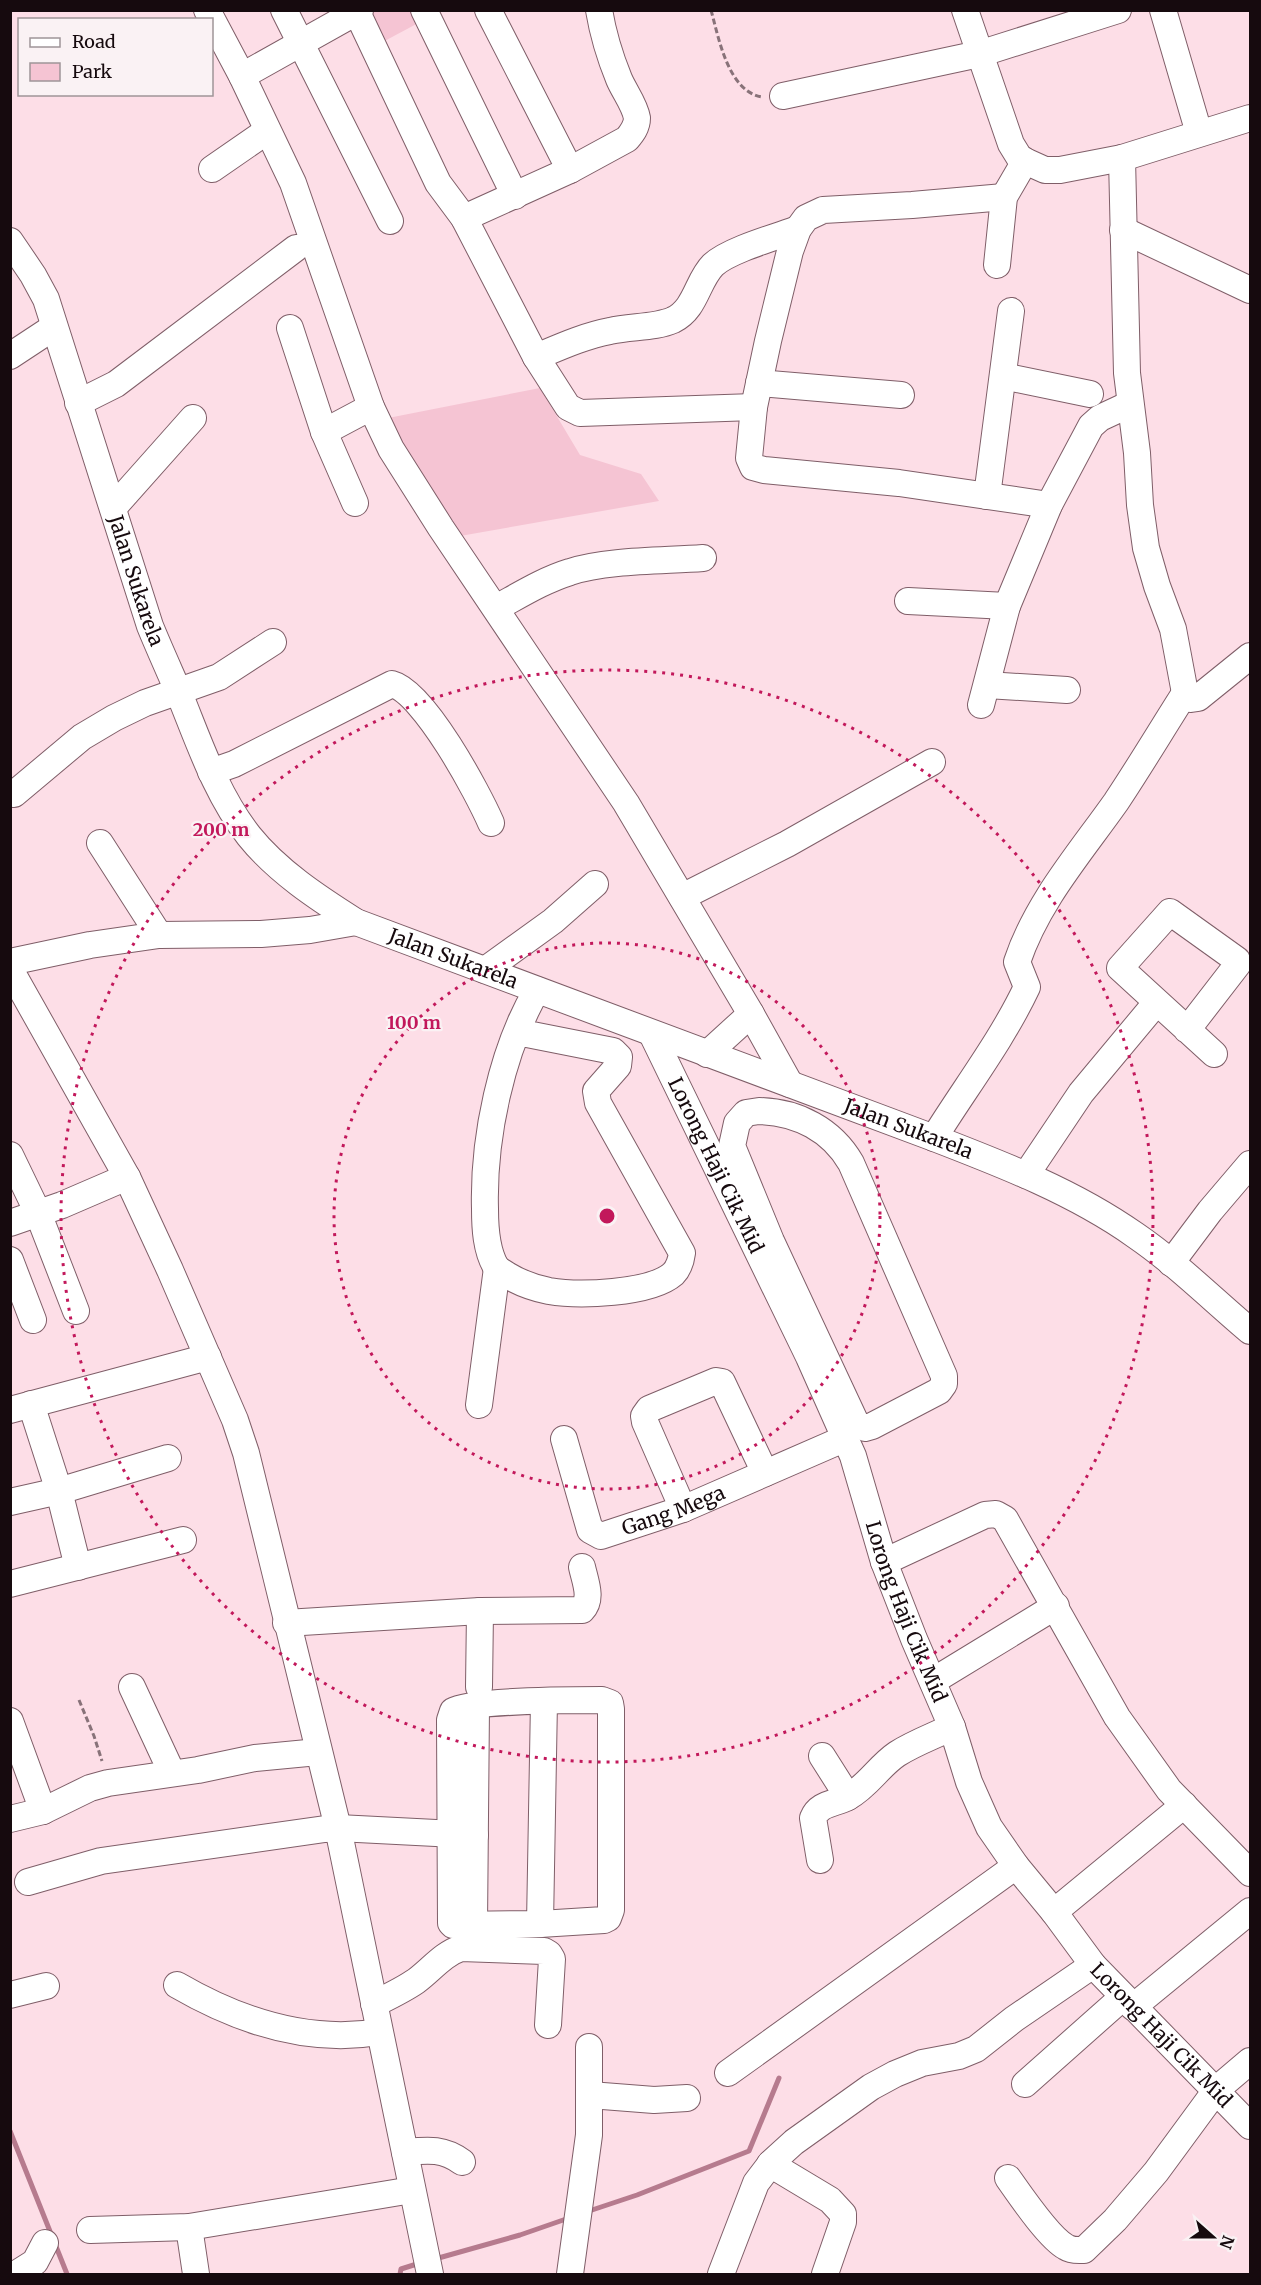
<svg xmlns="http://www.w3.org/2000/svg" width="1261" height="2285" font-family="Merriweather,serif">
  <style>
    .green { fill: #f5c4d3 }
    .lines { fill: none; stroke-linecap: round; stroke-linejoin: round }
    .stream { stroke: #b67b8e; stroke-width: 5 }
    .minor-casing { stroke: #7f5e68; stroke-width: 28 }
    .path { stroke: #887279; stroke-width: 3; stroke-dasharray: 6 3; stroke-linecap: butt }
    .minor { stroke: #fff; stroke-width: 26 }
    .ring { fill: none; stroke: #c2185b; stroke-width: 3; stroke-dasharray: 3 6 }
    .labels { text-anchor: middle; stroke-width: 4.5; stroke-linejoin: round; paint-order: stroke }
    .street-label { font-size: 20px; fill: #160a0e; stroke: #faf2f4 }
    .centre { fill: #c2185b; stroke: #faf2f4; stroke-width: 3 }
    .ring-label { font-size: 18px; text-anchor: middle; font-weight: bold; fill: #c2185b; stroke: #faf2f4; stroke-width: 4.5; stroke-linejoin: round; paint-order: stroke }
  </style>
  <rect width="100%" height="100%" fill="#fddee7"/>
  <g class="green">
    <polygon points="373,11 417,11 422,21 379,44 364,15"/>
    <polygon points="540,388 580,455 641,474 659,501 443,539 383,419"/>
  </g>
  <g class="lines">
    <g class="stream">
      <polyline points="10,2131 67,2274"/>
      <polyline points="586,2212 637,2195 749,2151 779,2078"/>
      <polyline points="435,2259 520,2235 569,2218"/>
      <polyline points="400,2274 401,2269 420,2263"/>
    </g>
    <defs>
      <g id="minor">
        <polyline points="207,10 242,76 293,183 371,407 391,449 441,528 626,803 751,1014 790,1084"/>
        <polyline points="284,10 390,221"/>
        <polyline points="356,10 438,183 464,218 536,357 568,407 580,413 754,407"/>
        <polyline points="424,10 515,196"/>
        <polyline points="488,10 570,170"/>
        <polyline points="965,10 1011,144 1019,157 1025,161 1045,170 1060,170 1122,158 1250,118"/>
        <polyline points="1163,10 1199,133"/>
        <polyline points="242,76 360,10"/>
        <polyline points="783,96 979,54 1118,10"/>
        <polyline points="1122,158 1127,373 1137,453 1140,505 1146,548 1157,586 1173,629 1185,693 1191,699 1198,698 1250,656"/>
        <polyline points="212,169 267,131"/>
        <polyline points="1004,197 912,205 823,210 806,218 798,229 790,251 768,341 754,407 749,458 753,467 764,470 899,483 1049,505"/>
        <path d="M 464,218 L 570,170 L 627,139 C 632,133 637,127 637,118 C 635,105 624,91 619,79 C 610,57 603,34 599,10"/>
        <polyline points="1123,230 1250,290"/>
        <path id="s1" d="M 10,241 L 33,275 L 46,299 L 150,626 C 159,648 169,670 179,693 C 199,742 216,794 249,836 C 277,871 318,898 356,922 L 934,1138 C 1004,1165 1074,1192 1135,1235 C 1176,1263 1212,1299 1250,1331"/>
        <polyline points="997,265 1004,197 1025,161"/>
        <polyline points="290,328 324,432 355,503"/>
        <polyline points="10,356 54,327"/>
        <path d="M 536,357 C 560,347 584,336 610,331 C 630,326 655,328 673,320 C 696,309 697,281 713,265 C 729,250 776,237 798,229"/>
        <polyline points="1003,376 1090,394"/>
        <polyline points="759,383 901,395"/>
        <polyline points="78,403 116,384 296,248"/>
        <polyline points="324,432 371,407"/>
        <polyline points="987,496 1011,311"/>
        <polyline points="113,508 193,418"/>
        <polyline points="908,601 1007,606"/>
        <path d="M 496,608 C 520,595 544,580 570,572 C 606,560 664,561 703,558"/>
        <polyline points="987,685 1067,690"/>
        <polyline points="981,705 1007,606 1049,505 1091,426 1100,418 1130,404"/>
        <path d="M 211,772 L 234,764 L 392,684 C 424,692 478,793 491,823"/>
        <polyline points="14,794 82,737 114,718 145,703 219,677 273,642"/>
        <polyline points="100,843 159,935"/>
        <polyline points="682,897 787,844 932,762"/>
        <polyline points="10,962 90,945 159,935 261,934 310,930 356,922"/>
        <polyline points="10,969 127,1177 170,1270 235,1420 246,1453 338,1828 430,2274"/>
        <polyline points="485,970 553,921 595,884"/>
        <polyline points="1187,1030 1238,964 1237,960 1170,912 1120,968 1214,1054"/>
        <path d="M 517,1032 L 613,1051 L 619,1057 L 618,1066 L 596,1091 L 598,1103 L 682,1253 C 681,1261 679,1268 673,1274 C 650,1294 578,1296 549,1291 C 534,1288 520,1283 507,1275 C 503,1272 498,1270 496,1267 C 486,1250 485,1228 485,1209 C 483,1139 501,1051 537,990"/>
        <path id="s2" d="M 652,1034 L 809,1357 L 853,1456 L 884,1562 L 914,1639 L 952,1727 L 969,1782 L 989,1827 L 1016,1866 L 1054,1912 L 1093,1965 L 1250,2126"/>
        <polyline points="707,1054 751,1014"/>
        <path d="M 759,1111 C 798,1112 832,1130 851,1163 L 944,1376 L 944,1384 L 939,1391 L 872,1426 L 865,1428 L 856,1423 L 771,1241 L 732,1146 L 737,1123 L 746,1113 Z"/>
        <path d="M 934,1138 C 965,1088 1002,1040 1027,987 L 1017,962 C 1037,902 1080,853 1116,802 C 1140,766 1162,729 1185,693"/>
        <polyline points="10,1155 38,1213 76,1311"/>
        <polyline points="1026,1175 1081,1093 1156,1003"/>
        <polyline points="10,1223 62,1205 127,1177"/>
        <polyline points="10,1260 33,1320"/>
        <polyline points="1171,1263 1210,1211 1250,1164"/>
        <polyline points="31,1404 59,1491 78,1567"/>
        <polyline points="479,1405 497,1268"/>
        <polyline points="10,1410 208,1357"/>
        <path id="s3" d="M 564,1439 L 590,1530 L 601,1536 L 683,1509 L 846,1438"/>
        <polyline points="10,1502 59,1491 168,1458"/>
        <polyline points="683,1509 645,1422 644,1416 649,1409 716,1381 722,1382 765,1473"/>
        <polyline points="884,1562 985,1515 996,1514 1005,1519 1117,1717 1169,1790 1250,1873"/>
        <polyline points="10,1584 183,1540"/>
        <path d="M 286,1623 L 480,1611 L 582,1610 C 593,1599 585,1581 582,1567"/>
        <polyline points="933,1681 1056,1606"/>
        <polyline points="132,1687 172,1773"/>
        <polyline points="479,1687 480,1611"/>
        <path d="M 602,1700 L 610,1703 L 611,1709 L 611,1910 L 608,1918 L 604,1920 L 540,1924 L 453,1925 L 451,1923 L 450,1720 L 453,1711 C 471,1700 575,1700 602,1700 Z"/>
        <polyline points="10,1721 43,1811"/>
        <polyline points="822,1756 848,1797"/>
        <polyline points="10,1819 43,1811 90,1788 108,1783 198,1770 255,1758 318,1752"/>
        <path d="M 820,1860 L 813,1818 C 819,1803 835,1804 848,1797 C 868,1786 879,1766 897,1754 C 914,1743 934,1736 952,1727"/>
        <polyline points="28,1882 101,1861 325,1829 338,1828 475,1835"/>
        <polyline points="1054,1912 1184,1805"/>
        <polyline points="540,1924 544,1701"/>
        <polyline points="474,1926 476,1706"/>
        <path d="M 177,1985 C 239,2021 307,2044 379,2032"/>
        <polyline points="10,1995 46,1986"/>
        <path d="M 374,2004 C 388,1997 403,1990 416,1981 C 431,1970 443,1954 461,1948 L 544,1951 L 549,1954 L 552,1959 L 548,2025"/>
        <polyline points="1133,2007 1250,1911"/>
        <polyline points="728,2073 1016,1866"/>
        <polyline points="1025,2084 1123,1997"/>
        <polyline points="590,2095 654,2100 687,2098"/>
        <path d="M 405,2152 C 428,2150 443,2148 462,2162"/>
        <polyline points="770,2164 830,2200 843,2214 843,2222 825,2274"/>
        <path d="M 1008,2178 C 1020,2195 1049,2238 1066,2247 C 1072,2251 1078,2250 1084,2250 L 1115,2220 L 1156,2172 L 1217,2089 L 1250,2061"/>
        <polyline points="189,2227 196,2274"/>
        <polyline points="90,2230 189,2227 412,2190"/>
        <polyline points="16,2274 35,2262 45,2243"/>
        <polyline points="570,2274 589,2135 589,2047"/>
        <polyline points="721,2274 756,2183 772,2162 794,2142 871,2087 895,2074 922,2063 959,2056 976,2049 1014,2019 1093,1965"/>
      </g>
    </defs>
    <use href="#minor" class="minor-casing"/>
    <g class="path">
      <path d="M 711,10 C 719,39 728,91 762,97"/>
      <polyline points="79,1700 94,1736 102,1761"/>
    </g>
    <use href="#minor" class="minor"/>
  </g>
  <g class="ring">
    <circle cx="607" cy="1216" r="273"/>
    <circle cx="607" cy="1216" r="546"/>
  </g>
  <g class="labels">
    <g class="street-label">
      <text dy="7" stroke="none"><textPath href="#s1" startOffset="364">Jalan Sukarela</textPath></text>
      <text dy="7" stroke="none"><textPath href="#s1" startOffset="886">Jalan Sukarela</textPath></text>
      <text dy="7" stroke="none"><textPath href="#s1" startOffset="1372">Jalan Sukarela</textPath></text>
      <text dy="7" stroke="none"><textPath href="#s2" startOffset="146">Lorong Haji Cik Mid</textPath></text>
      <text dy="7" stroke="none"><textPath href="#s3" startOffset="184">Gang Mega</textPath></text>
      <text dy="7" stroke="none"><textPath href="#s2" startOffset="632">Lorong Haji Cik Mid</textPath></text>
      <text dy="7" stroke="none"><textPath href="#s2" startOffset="1134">Lorong Haji Cik Mid</textPath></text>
    </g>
  </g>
  <circle cx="607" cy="1216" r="9" class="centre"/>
  <g class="ring-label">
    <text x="221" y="836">200 m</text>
    <text x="414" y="1029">100 m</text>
  </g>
  <rect width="1261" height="2285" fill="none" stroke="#160a0e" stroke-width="24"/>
  <rect x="18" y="18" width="195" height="78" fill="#faf2f4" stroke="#9f9598" stroke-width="1.5"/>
  <rect x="30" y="38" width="30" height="9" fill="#ffffff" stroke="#9f9598" stroke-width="1.5"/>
  <text x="72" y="48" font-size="18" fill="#160a0e">Road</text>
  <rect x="30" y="63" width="30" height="18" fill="#f5c4d3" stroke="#9f9598" stroke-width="1.5"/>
  <text x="72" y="78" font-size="18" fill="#160a0e">Park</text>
  <g transform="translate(1213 2237) rotate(111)" stroke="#faf2f4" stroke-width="4.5" paint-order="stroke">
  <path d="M0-4.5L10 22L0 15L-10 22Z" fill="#160a0e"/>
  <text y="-9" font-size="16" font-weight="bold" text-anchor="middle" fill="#160a0e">N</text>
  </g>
</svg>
